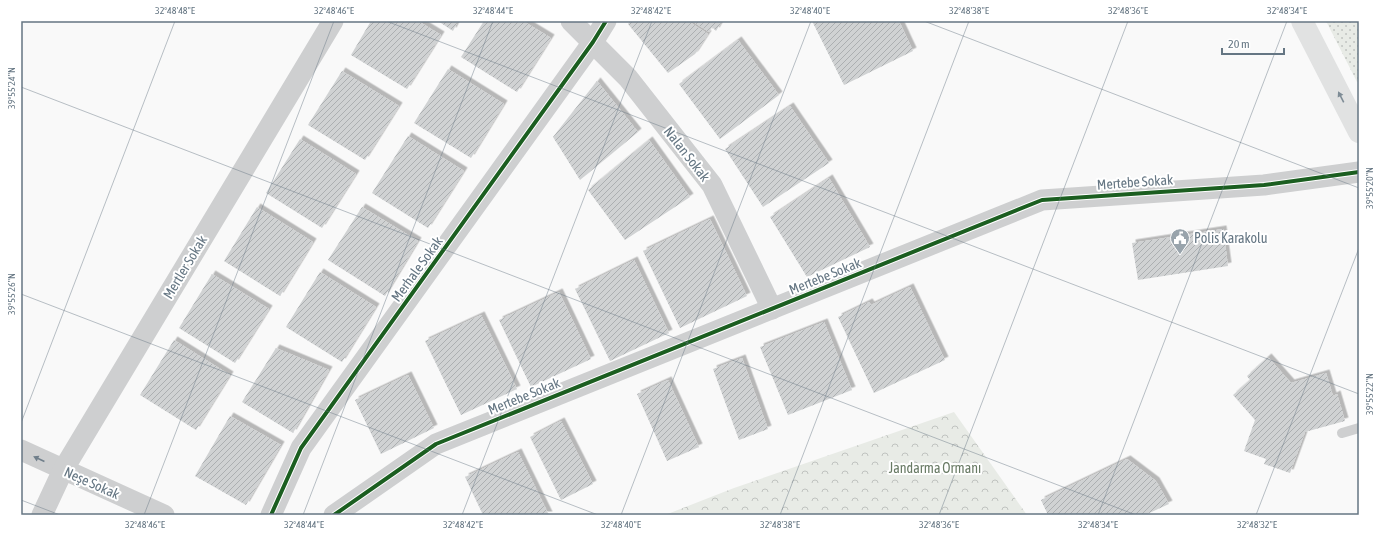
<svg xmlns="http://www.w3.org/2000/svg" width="1380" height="536" font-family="'Asap Condensed',sans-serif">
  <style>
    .forest { fill: url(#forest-crowns) }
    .park { fill: url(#park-dots) }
    .building { fill: url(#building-hatch); filter: url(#shadow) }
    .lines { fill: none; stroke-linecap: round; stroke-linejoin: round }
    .lane { stroke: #cecfd0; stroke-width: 10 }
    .street { stroke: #cecfd0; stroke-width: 21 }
    .secondary { stroke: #e1e2e2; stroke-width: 22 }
    .cycleway-casing { stroke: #fff; stroke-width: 6 }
    .cycleway { stroke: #1b5e20; stroke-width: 4 }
    .oneway { fill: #7e8c96 }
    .oneway2 { fill: #707f8b }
    .ticks { fill: none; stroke: #657683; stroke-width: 1; stroke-opacity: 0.45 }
    .labels { text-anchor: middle; stroke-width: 4; stroke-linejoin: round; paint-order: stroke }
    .street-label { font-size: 14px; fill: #657683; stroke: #fff }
    .poi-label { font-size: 14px; fill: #657683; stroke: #fff; text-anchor: start }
    .park-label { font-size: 14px; fill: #687a64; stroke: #fff }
    .neatline { fill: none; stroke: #657683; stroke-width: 1.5 }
    .ticks-label { font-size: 10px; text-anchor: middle; fill: #657683 }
  </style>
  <defs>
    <pattern id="forest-crowns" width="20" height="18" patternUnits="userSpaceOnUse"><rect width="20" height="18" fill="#e8ebe6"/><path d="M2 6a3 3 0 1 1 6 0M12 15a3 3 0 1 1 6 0" fill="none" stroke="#c0c3c0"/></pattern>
    <pattern id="park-dots" width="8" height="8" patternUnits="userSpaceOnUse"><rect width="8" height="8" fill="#e8ebe6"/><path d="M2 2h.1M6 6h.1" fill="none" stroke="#c0c3c0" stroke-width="1.8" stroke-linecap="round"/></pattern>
    <pattern id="building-hatch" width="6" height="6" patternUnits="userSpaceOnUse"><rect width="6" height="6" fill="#d0d2d3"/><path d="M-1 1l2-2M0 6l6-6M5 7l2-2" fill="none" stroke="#acafb1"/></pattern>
    <filter id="shadow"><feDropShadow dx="3.5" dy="-3.5" stdDeviation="0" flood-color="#0004"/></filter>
  </defs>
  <rect width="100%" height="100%" fill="#f9f9f9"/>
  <polygon class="forest" points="954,412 1027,515 665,515 734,488"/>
  <polygon class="park" points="1326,21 1359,21 1359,81 1357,82"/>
  <g class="building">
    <polygon points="371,21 418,21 441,35 407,89 351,55"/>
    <polygon points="438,21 458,21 453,31"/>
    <polygon points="484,21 523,21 551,38 517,92 461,57"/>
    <polygon points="630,21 688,21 708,34 695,54 668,73 628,24"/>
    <polygon points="692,21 722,21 716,31 712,27 709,32"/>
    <polygon points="812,21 899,21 913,51 844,85"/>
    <polygon points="738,40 779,95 720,139 679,84"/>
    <polygon points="448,69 504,104 471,158 414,123"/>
    <polygon points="342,71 399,106 365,160 308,125"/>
    <polygon points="597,81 638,132 580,180 553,137"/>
    <polygon points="790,106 829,163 763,207 725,149"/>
    <polygon points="408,136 464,171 428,228 372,193"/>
    <polygon points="300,139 356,174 322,228 266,193"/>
    <polygon points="649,140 690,197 625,240 588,190"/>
    <polygon points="829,178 870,247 807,277 770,217"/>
    <polygon points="257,207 313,242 280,296 224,261"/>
    <polygon points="362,207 418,241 385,296 328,260"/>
    <polygon points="710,219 747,296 680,328 643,251"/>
    <polygon points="1223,229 1228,266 1138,280 1132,243"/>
    <polygon points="634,260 669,333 610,361 575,289"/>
    <polygon points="320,272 376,307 342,362 286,327"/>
    <polygon points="212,274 269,309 235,363 179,328"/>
    <polygon points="910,287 945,360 874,393 838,317 869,302 871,305"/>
    <polygon points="559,292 591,359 531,387 499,320"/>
    <polygon points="481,315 517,389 461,415 425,341"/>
    <polygon points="824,322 852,390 788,415 760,347"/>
    <polygon points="174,340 230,375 196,430 140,395"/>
    <polygon points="276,348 329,370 293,433 242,402"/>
    <polygon points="1268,357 1291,383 1326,373 1333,396 1337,394 1345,421 1305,432 1290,473 1264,464 1266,459 1244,451 1255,420 1233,395 1250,380 1247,376"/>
    <polygon points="742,358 768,429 739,440 713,369"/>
    <polygon points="408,375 434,428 381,454 355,400"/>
    <polygon points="668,380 699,447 667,461 637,394"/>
    <polygon points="230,416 281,445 246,505 195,476"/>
    <polygon points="561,421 593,484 561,500 530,437"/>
    <polygon points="518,452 549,515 483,515 465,477"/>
    <polygon points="1127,459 1156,481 1169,504 1145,515 1048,515 1041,500"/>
  </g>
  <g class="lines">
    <polyline class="lane" points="1342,433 1359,428"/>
    <g class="street">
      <polyline points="571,21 628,78 712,185 772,309"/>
      <polyline points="21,450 164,515"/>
      <polyline points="42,515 63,470 333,21"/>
      <polyline points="271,515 301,448 593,42 606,21"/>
      <polyline points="334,515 436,444 1042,200 1264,185 1359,172"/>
    </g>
    <polyline class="secondary" points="1302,21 1359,132"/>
    <defs>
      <g id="cycleway">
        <polyline points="271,515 301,448 593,42 606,21"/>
        <polyline points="334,515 436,444 1042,200 1264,185 1359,172"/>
      </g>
    </defs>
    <use href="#cycleway" class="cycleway-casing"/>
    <use href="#cycleway" class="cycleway"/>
  </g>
  <defs><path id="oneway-solid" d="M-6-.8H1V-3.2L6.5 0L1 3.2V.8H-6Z"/></defs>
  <use class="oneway" href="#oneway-solid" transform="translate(1341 97) rotate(-117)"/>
  <use class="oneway2" href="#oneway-solid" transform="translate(39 459) rotate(-155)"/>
  <path class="ticks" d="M 386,21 L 1359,394M 924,21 L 1359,188M 21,87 L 1136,515M 21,294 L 598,515M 21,423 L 175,21M 21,500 L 60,515M 144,515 L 334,21M 303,515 L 493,21M 462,515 L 652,21M 621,515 L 811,21M 780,515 L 969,21M 939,515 L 1128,21M 1098,515 L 1287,21M 1256,515 L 1359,248"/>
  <defs>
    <symbol id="civic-pin" viewBox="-11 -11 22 30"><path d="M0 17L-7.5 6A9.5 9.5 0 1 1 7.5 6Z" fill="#99a4ac" stroke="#fff"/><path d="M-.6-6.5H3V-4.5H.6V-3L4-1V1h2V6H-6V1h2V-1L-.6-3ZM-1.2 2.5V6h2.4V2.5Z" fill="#fff"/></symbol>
  </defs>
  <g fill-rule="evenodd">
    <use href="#civic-pin" x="1169" y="227" width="22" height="30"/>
  </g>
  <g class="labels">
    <g class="street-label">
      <text transform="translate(687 154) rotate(52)" y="5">Nalan Sokak</text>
      <text transform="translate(1135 182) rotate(-4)" y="5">Mertebe Sokak</text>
      <text transform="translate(185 267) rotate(-59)" y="5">Mertler Sokak</text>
      <text transform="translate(417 269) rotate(-54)" y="5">Merhale Sokak</text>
      <text transform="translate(825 276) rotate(-22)" y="5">Mertebe Sokak</text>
      <text transform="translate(524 396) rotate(-22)" y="5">Mertebe Sokak</text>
      <text transform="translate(92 483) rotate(24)" y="5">Neşe Sokak</text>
    </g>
    <g class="poi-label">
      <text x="1194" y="243">Polis Karakolu</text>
    </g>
    <g class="park-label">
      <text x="935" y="473">Jandarma Ormanı</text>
    </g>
  </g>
  <rect width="1380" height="536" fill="none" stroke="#ffffff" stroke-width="44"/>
  <path d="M1222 48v6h62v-6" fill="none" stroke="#657683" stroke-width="2"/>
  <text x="1228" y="48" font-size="12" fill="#657683" stroke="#ffffff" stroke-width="3" paint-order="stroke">20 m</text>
  <rect x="22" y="22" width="1336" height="492" class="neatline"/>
  <g class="ticks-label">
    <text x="175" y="14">32°48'48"E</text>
    <text x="334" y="14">32°48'46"E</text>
    <text x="493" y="14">32°48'44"E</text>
    <text x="651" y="14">32°48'42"E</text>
    <text x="810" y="14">32°48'40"E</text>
    <text x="969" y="14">32°48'38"E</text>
    <text x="1128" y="14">32°48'36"E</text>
    <text x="1287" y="14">32°48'34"E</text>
    <text transform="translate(11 88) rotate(-90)" y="4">39°55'24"N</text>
    <text transform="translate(1369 188) rotate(-90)" y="4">39°55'20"N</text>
    <text transform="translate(11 294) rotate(-90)" y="4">39°55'26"N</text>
    <text transform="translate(1369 394) rotate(-90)" y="4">39°55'22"N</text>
    <text x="145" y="528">32°48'46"E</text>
    <text x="304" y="528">32°48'44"E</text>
    <text x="463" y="528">32°48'42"E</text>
    <text x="621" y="528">32°48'40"E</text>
    <text x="780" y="528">32°48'38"E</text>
    <text x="939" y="528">32°48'36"E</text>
    <text x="1098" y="528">32°48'34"E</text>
    <text x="1257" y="528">32°48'32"E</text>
  </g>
</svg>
